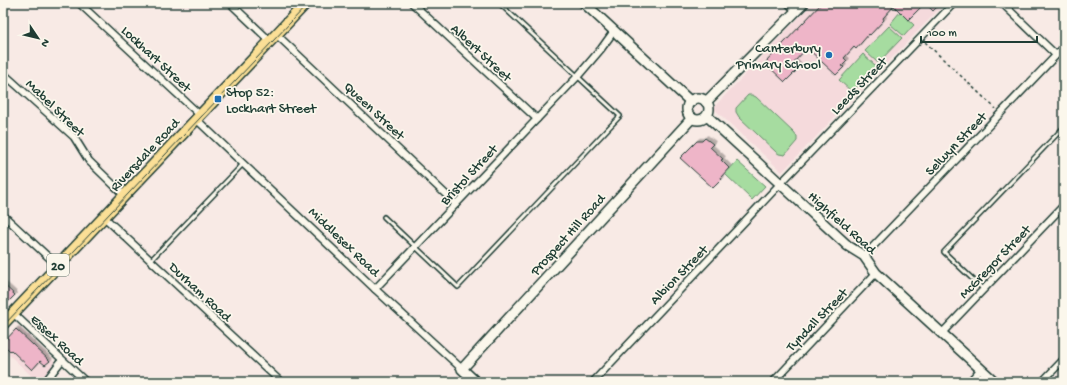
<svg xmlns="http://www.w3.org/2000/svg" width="1067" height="385" font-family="'Gochi Hand',sans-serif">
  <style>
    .built { fill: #f5dadc }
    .green { fill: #a6dca0; stroke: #628c6a }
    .building { fill: #eeb5c8; stroke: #1f3d34; filter: url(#shadow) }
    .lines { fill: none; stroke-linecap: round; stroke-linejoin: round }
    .lane-casing { stroke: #1f3d34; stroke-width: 6 }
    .street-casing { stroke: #1f3d34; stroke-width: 9 }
    .secondary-casing { stroke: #1f3d34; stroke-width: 12 }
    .primary-casing { stroke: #1f3d34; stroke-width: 13 }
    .path { stroke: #1f3d34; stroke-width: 1.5; stroke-dasharray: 3 3; stroke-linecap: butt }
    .lane { stroke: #fbf7ec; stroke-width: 3 }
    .street { stroke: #fbf7ec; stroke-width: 6 }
    .secondary { stroke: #fbf7ec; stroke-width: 9 }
    .primary { stroke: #fbdf96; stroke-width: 10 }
    .tram { stroke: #1f3d34; stroke-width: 1 }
    .poi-dot { fill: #1f6fb2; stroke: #fbf7ec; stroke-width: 1.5 }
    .labels { text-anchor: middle; stroke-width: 3.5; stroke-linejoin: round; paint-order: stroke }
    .shield { fill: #fbf7ec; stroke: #61756b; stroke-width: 1 }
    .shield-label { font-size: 13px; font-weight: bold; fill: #1f3d34 }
    .poi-label { font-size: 14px; fill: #1f3d34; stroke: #fbf7ec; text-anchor: end }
    .street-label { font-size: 14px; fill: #1f3d34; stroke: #fbf7ec }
  </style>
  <defs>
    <filter id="shadow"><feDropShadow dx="2.5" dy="-2.5" stdDeviation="0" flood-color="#0004"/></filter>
  </defs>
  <rect width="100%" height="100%" fill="#f8eae5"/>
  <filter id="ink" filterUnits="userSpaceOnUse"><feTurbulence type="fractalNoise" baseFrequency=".025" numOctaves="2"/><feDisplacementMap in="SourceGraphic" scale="8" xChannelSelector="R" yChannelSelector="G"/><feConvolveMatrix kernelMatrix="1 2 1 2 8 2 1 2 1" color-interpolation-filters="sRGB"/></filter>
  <g filter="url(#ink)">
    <g class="built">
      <polygon points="813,3 945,3 782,172 713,108"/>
      <polygon points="19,327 56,363 42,382 38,382 3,349 3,344"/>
    </g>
    <g class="green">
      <polygon points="900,12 914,25 904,36 890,24"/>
      <polygon points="889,26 902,38 878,63 865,51"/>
      <polygon points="863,54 876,66 852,92 839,80"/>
      <polygon points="748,95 752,95 756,97 794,133 797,137 797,141 785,155 779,154 776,152 739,117 736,112 736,108"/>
      <polygon points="737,161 765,186 752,200 725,174"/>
    </g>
    <g class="building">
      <polygon points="822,3 925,3 908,20 894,6 883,18 884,20 870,35 869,34 856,49 854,47 844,58 847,61 842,66 844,67 836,75 807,48 794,62 800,67 785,82 765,63"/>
      <polygon points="925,3 941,3 933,11"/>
      <polygon points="705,138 713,144 710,147 723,159 721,160 729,168 721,177 722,179 713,188 680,158 697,141 702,141"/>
      <polygon points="3,284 15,295 3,307"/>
      <polygon points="16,329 50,361 45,365 40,361 32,370 11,350 10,351 3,344 3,343"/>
    </g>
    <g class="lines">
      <defs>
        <g id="lane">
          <polyline points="384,217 458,287 620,116 499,3"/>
          <polyline points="151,260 243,164"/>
          <polyline points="983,289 944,252 1064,127"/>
        </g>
        <g id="street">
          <polyline points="79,3 200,115"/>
          <polyline points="230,3 270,41"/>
          <polyline points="412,3 537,119"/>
          <polyline points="788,3 796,11"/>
          <polyline points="1002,3 1056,55"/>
          <polyline points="276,34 456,204"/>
          <polyline points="3,73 74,137 89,161 124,195"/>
          <polyline points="196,119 375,289 462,369"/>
          <polyline points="3,215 58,266"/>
          <polyline points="104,217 281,382"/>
          <polyline points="864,256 1064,47"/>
          <polyline points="375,289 578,76 601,49 614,31"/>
          <polyline points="13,313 86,382"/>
          <polyline points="942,333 1064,205"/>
          <polyline points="45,382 62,360"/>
          <polyline points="593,382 623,350 780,184 954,3"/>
          <polyline points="773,382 876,273"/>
          <polyline points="969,382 981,369"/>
          <polyline points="1042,382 1064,359"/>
        </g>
        <g id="secondary">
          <polyline points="584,3 691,102"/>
          <circle cx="698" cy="109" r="11"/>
          <polyline points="706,102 804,3"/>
          <polyline points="707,116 848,246 864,256 876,273 995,382"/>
          <polyline points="476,382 462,369 692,118"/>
        </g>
        <polyline id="primary" points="3,324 306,3"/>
      </defs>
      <use href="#lane" class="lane-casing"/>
      <use href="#street" class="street-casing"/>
      <use href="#secondary" class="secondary-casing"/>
      <use href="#primary" class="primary-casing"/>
      <polyline class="path" points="925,42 996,109"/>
      <use href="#lane" class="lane"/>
      <use href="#street" class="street"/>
      <use href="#secondary" class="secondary"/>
      <use href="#primary" class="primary"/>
      <polyline class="tram" points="3,326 309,3"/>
    </g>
  </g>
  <g class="poi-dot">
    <circle cx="829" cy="55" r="4"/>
    <rect x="214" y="95" width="8" height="8" rx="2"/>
  </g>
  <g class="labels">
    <rect class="shield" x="47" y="254" width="22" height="22" rx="3"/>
    <g class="shield-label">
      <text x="58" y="270">20</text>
    </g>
    <g class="poi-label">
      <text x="821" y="52">Canterbury<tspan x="821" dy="16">Primary School</tspan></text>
      <text x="226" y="96" text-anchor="start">Stop 52:<tspan x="226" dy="16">Lockhart Street</tspan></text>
    </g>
    <g class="street-label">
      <text transform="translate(482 52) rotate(43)" y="5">Albert Street</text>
      <text transform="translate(157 58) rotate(43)" y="5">Lockhart Street</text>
      <text transform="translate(858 85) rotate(-46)" y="5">Leeds Street</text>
      <text transform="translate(56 107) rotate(44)" y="5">Mabel Street</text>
      <text transform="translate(375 110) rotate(43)" y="5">Queen Street</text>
      <text transform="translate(955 143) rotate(-46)" y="5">Selwyn Street</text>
      <text transform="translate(144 154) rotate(-47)" y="5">Riversdale Road</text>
      <text transform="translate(468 174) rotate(-47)" y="5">Bristol Street</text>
      <text transform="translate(843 222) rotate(42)" y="5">Highfield Road</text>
      <text transform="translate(567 234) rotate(-48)" y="5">Prospect Hill Road</text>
      <text transform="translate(345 241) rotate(44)" y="5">Middlesex Road</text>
      <text transform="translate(994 261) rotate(-46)" y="5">McGregor Street</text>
      <text transform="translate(678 274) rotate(-46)" y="5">Albion Street</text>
      <text transform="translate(201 291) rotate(43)" y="5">Durham Road</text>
      <text transform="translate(816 319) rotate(-46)" y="5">Tyndall Street</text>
      <text transform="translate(58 339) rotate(43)" y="5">Essex Road</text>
    </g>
  </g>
  <rect width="1067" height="385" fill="none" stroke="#fbf7ec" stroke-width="16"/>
  <rect x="8" y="8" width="1051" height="369" fill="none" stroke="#1f3d34" stroke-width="1.5" filter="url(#ink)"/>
  <g transform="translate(38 38) rotate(125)" stroke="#fbf7ec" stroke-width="3" paint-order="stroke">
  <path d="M0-3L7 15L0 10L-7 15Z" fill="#1f3d34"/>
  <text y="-6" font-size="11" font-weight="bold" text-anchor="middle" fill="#1f3d34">N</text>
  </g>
  <path d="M921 36v6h116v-6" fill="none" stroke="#1f3d34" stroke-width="2"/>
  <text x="927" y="36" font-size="12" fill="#1f3d34" stroke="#fbf7ec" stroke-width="3" paint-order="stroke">100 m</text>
</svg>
